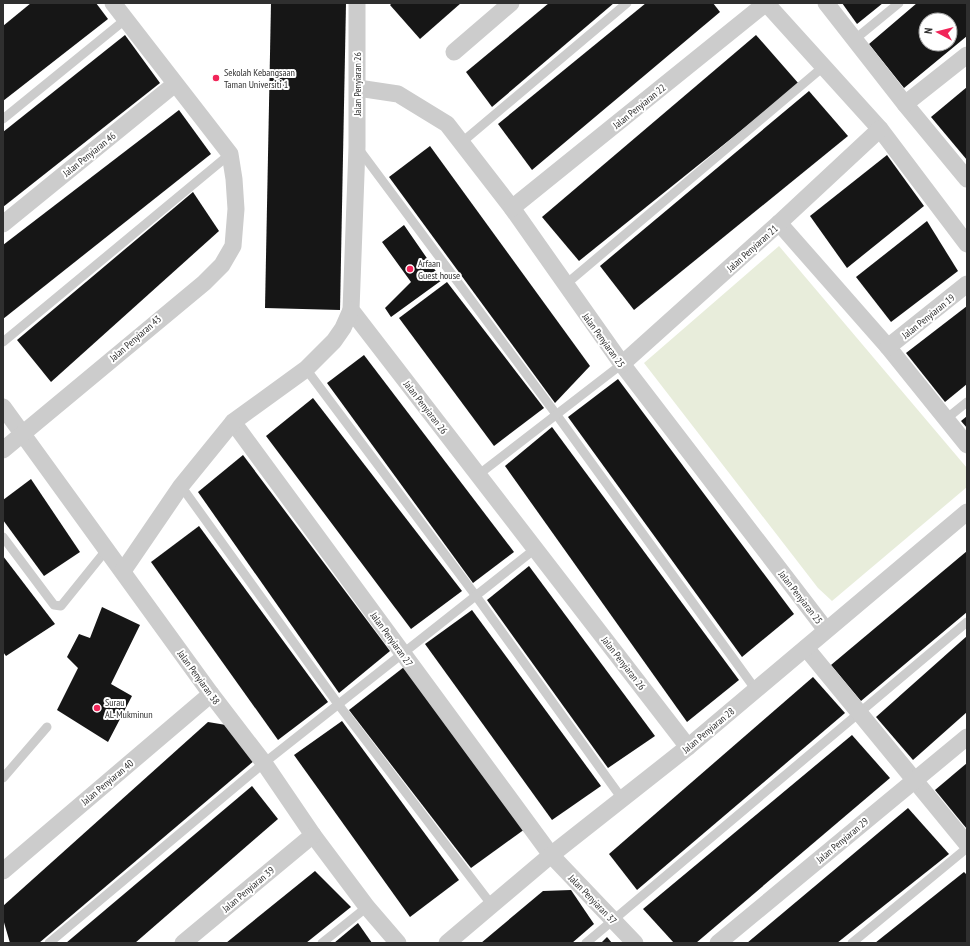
<svg xmlns="http://www.w3.org/2000/svg" width="970" height="946" font-family="'PT Sans Narrow',sans-serif">
  <style>
    .green { fill: #e8eddb }
    .building { fill: #161616; fill-rule: evenodd }
    .lines { fill: none; stroke-linecap: round; stroke-linejoin: round }
    .service { stroke: #ccc; stroke-width: 9 }
    .minor { stroke: #ccc; stroke-width: 17 }
    .poi-dot { fill: #f12559; stroke: #fff; stroke-width: 1.5 }
    .labels { text-anchor: middle; stroke-width: 4; stroke-linejoin: round; paint-order: stroke }
    .poi-label { font-size: 10px; fill: #2f2f2f; stroke: #fff; text-anchor: start }
    .street-label { font-size: 10px; fill: #2f2f2f; stroke: #fff }
  </style>
  <rect width="100%" height="100%" fill="#fff"/>
  <polygon class="green" points="779,246 967,468 967,487 832,601 818,588 644,363"/>
  <g class="building">
    <polygon points="31,3 96,3 108,19 3,101 3,26"/>
    <polygon points="271,3 346,3 340,310 265,308"/>
    <polygon points="392,3 461,3 420,39 390,5"/>
    <polygon points="549,3 614,3 492,107 466,72"/>
    <polygon points="646,3 713,3 720,12 532,170 498,124"/>
    <polygon points="842,3 883,3 857,24"/>
    <path d="M 917,3 L 967,3 L 967,36 L 904,88 L 869,44 ZM 926,20 L 950,20 L 950,44 L 926,44 Z"/>
    <polygon points="125,35 160,83 3,207 3,132"/>
    <polygon points="756,35 799,84 579,261 542,217"/>
    <polygon points="967,87 967,160 931,117"/>
    <polygon points="809,91 848,136 634,310 600,266"/>
    <polygon points="179,110 211,154 3,319 3,245"/>
    <polygon points="430,146 590,366 555,403 389,177"/>
    <polygon points="887,155 924,206 847,268 810,216"/>
    <polygon points="193,192 219,231 51,382 17,340"/>
    <polygon points="927,221 958,271 891,322 856,277"/>
    <polygon points="404,225 442,280 391,317 385,308 411,282 382,242"/>
    <polygon points="447,282 544,408 494,446 399,318"/>
    <polygon points="967,306 967,384 945,402 906,353"/>
    <polygon points="364,355 514,552 473,583 327,383"/>
    <polygon points="618,379 794,614 742,657 568,417"/>
    <polygon points="313,398 462,591 411,629 266,436"/>
    <polygon points="967,416 967,428 961,421"/>
    <polygon points="552,427 739,680 687,722 505,466"/>
    <polygon points="243,455 390,651 339,693 198,492"/>
    <polygon points="31,479 80,552 44,576 3,520 3,500"/>
    <polygon points="199,526 328,702 278,740 151,562"/>
    <polygon points="967,551 967,612 861,701 831,665"/>
    <polygon points="3,556 55,624 6,656 3,652"/>
    <polygon points="529,566 655,736 608,768 487,600"/>
    <polygon points="102,607 140,625 111,684 132,696 108,742 57,710 78,668 67,657 79,634 90,638"/>
    <polygon points="472,610 601,786 552,820 425,644"/>
    <polygon points="967,636 967,712 913,760 876,717"/>
    <polygon points="404,667 525,829 471,868 349,710"/>
    <polygon points="813,677 845,713 637,890 609,854"/>
    <polygon points="342,721 459,880 410,917 294,755"/>
    <polygon points="208,722 232,726 255,760 39,943 10,943 3,919 3,906"/>
    <polygon points="852,735 890,778 696,943 674,943 643,909"/>
    <polygon points="967,763 967,829 935,790"/>
    <polygon points="252,786 278,819 135,943 66,943"/>
    <polygon points="908,808 949,854 837,943 747,943"/>
    <polygon points="315,871 351,907 306,943 226,943"/>
    <polygon points="964,872 967,875 967,943 875,943"/>
    <polygon points="571,890 594,924 572,943 481,943 543,891"/>
    <polygon points="358,923 372,943 334,943"/>
    <polygon points="607,937 612,943 601,943"/>
  </g>
  <g class="lines">
    <g class="service">
      <polyline points="854,40 899,3"/>
      <polyline points="3,119 126,19"/>
      <polyline points="461,143 627,3"/>
      <polyline points="358,148 556,414 756,690"/>
      <polyline points="565,285 823,67"/>
      <polyline points="3,342 230,154"/>
      <polyline points="306,369 476,596 623,800"/>
      <polyline points="946,419 967,402"/>
      <polyline points="478,475 622,364"/>
      <polyline points="181,486 338,704 491,904"/>
      <polyline points="3,537 54,605 61,606 107,549"/>
      <polyline points="3,778 47,727"/>
      <polyline points="49,943 264,763 535,549"/>
      <polyline points="322,943 367,907"/>
      <polyline points="586,943 967,622"/>
      <polyline points="852,943 967,848"/>
    </g>
    <g class="minor">
      <polyline points="357,3 357,147 351,310 688,747"/>
      <polyline points="766,3 880,129 967,244"/>
      <polyline points="826,3 905,104 967,179"/>
      <polyline points="454,52 511,3"/>
      <polyline points="358,88 398,94 447,124 512,208 622,364 826,630"/>
      <polyline points="905,104 967,55"/>
      <polyline points="512,208 766,3"/>
      <polyline points="779,223 888,347 967,445"/>
      <polyline points="3,224 175,84"/>
      <polyline points="888,347 967,284"/>
      <polyline points="622,364 779,223 880,129"/>
      <polyline points="3,407 211,694 264,763 313,835 367,907 398,943"/>
      <polyline points="233,422 551,855 635,943"/>
      <polyline points="3,450 204,283 222,265 233,246 236,209 234,179 230,154 113,3"/>
      <polyline points="123,571 181,486 233,422 306,369 334,341 343,328 351,310"/>
      <polyline points="806,648 967,844"/>
      <polyline points="3,871 211,694"/>
      <polyline points="183,943 313,835"/>
      <polyline points="447,943 551,855 688,747 967,512"/>
      <polyline points="718,943 967,737"/>
    </g>
  </g>
  <g class="poi-dot">
    <circle cx="216" cy="78" r="4"/>
    <circle cx="410" cy="269" r="4"/>
    <circle cx="97" cy="708" r="4"/>
  </g>
  <g class="labels">
    <g class="poi-label">
      <text x="224" y="76">Sekolah Kebangsaan<tspan x="224" dy="12">Taman Universiti 1</tspan></text>
      <text x="418" y="267">Arfaan<tspan x="418" dy="12">Guest house</tspan></text>
      <text x="105" y="706">Surau<tspan x="105" dy="12">AL-Mukminun</tspan></text>
    </g>
    <g class="street-label">
      <text transform="translate(357 84) rotate(-90)" y="4">Jalan Penyiaran 26</text>
      <text transform="translate(639 106) rotate(-39)" y="4">Jalan Penyiaran 22</text>
      <text transform="translate(89 154) rotate(-39)" y="4">Jalan Penyiaran 46</text>
      <text transform="translate(752 248) rotate(-42)" y="4">Jalan Penyiaran 21</text>
      <text transform="translate(928 316) rotate(-39)" y="4">Jalan Penyiaran 19</text>
      <text transform="translate(135 338) rotate(-41)" y="4">Jalan Penyiaran 43</text>
      <text transform="translate(604 340) rotate(54)" y="4">Jalan Penyiaran 25</text>
      <text transform="translate(426 407) rotate(52)" y="4">Jalan Penyiaran 26</text>
      <text transform="translate(801 597) rotate(52)" y="4">Jalan Penyiaran 25</text>
      <text transform="translate(392 639) rotate(54)" y="4">Jalan Penyiaran 27</text>
      <text transform="translate(624 663) rotate(52)" y="4">Jalan Penyiaran 26</text>
      <text transform="translate(199 677) rotate(54)" y="4">Jalan Penyiaran 38</text>
      <text transform="translate(708 730) rotate(-40)" y="4">Jalan Penyiaran 28</text>
      <text transform="translate(107 782) rotate(-40)" y="4">Jalan Penyiaran 40</text>
      <text transform="translate(842 840) rotate(-40)" y="4">Jalan Penyiaran 29</text>
      <text transform="translate(248 889) rotate(-40)" y="4">Jalan Penyiaran 39</text>
      <text transform="translate(593 899) rotate(46)" y="4">Jalan Penyiaran 37</text>
    </g>
  </g>
  <rect width="970" height="946" fill="none" stroke="#2f2f2f" stroke-width="8"/>
  <g transform="translate(938 32) rotate(277)"><circle r="19" fill="#ffffff" stroke="#acacac"/>
  <path d="M0-3L7 15L0 10L-7 15Z" fill="#f12559"/>
  <text y="-6" font-size="11" font-weight="bold" text-anchor="middle" fill="#2f2f2f">N</text>
  </g>
</svg>
